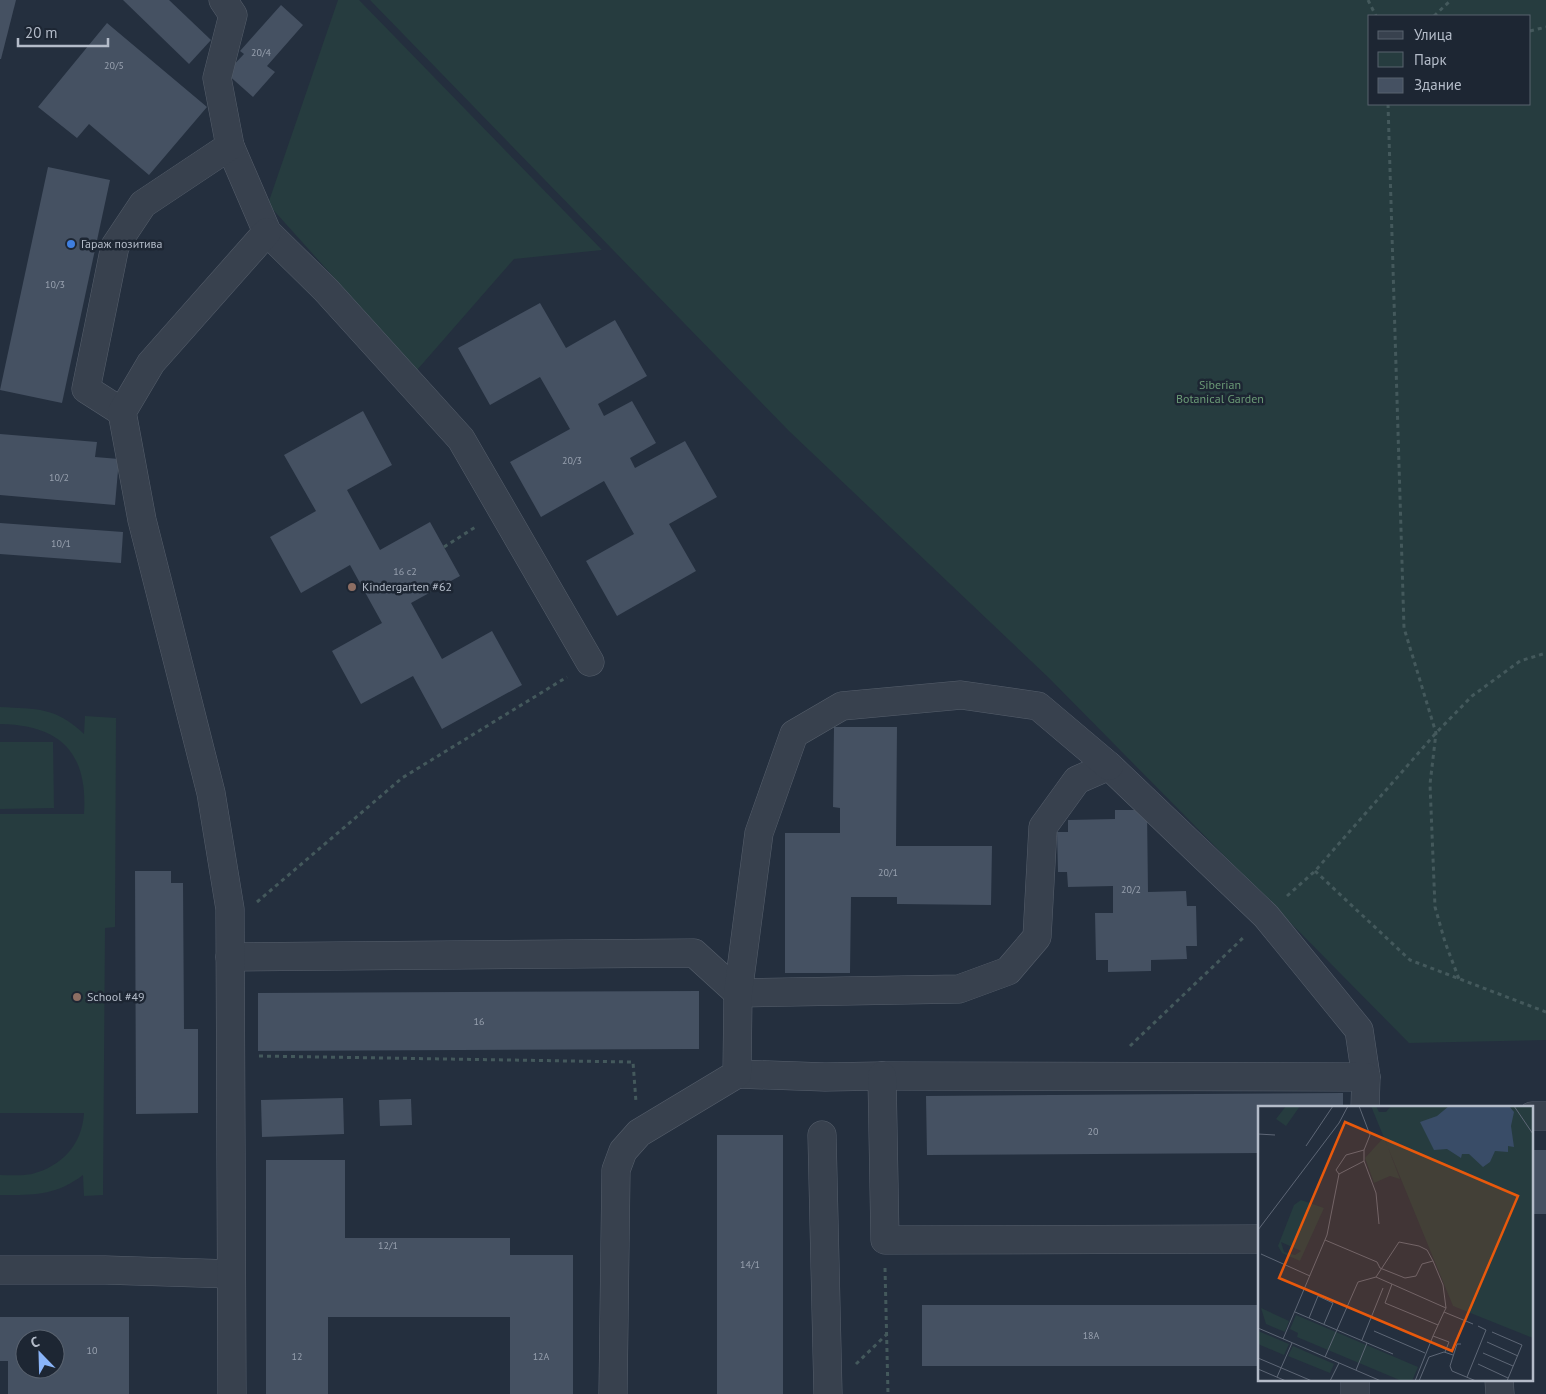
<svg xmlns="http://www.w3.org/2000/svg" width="1546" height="1394" font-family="'PT Sans',sans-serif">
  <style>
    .green { fill: #263c3f; fill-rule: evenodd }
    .building { fill: #455162; fill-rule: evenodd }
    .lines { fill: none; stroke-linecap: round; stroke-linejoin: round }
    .minor-casing { stroke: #565f6c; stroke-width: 29 }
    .path { stroke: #44595c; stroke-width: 3; stroke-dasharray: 4 4; stroke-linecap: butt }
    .minor { stroke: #38414e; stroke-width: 28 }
    .shop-dot { fill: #3f7fe0; stroke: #1d2633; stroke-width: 2 }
    .education-dot { fill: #8d6e63; stroke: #1d2633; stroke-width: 2 }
    .labels { text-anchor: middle; stroke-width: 5; stroke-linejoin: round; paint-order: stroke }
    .number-label { font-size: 10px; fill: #98a1af }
    .poi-label { font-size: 12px; fill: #b4bcc9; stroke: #1d2633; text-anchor: start }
    .park-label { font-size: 12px; fill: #6b9a76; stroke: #1d2633 }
    .inset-road { fill: none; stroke: #5e6776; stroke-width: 1 }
    .view { fill: #e8590c; fill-opacity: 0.15; stroke: #e8590c; stroke-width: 2.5 }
    .inset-edge { fill: none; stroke: #b4bcc9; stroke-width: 2.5 }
  </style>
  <rect width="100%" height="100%" fill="#242f3e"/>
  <g class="green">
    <polygon points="338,0 359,0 602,250 514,259 417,370 268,204"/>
    <path d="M 370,0 L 1546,0 L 1546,1040 L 1409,1043 L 1049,678 L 789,431 ZM 1370,16 L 1530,16 L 1530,104 L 1370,104 Z"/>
    <path d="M 0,707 C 37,709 56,707 84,734 L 85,716 L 116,718 L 115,927 L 105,928 L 103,1195 L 84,1196 L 83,1175 C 55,1196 34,1195 0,1195 L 0,1175 C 10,1175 22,1176 32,1174 C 62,1166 82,1145 84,1113 L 0,1113 L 0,814 L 84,814 C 88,753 61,725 0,724 Z"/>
    <polygon points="0,742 53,742 54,808 0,809"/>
  </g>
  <g class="building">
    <polygon points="0,0 16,0 1,59 0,59"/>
    <polygon points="123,0 169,0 211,40 189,64"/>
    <polygon points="281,5 303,25 267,66 275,72 253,97 226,73 244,54 240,51"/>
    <polygon points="107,23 207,107 149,175 89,124 77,138 38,107"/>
    <polygon points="48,167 110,180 62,403 0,390"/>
    <polygon points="540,303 566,348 615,320 647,376 598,404 604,416 632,401 656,443 630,458 635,468 685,441 717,497 669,524 696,571 617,616 586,561 634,534 604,481 541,517 510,462 570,429 540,377 490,405 458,348"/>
    <polygon points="363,411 392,465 347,490 380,550 430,522 460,576 411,603 442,659 492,631 522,685 442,729 413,676 361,704 332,651 382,623 350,565 301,593 270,537 316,511 284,455"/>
    <polygon points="0,434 97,442 95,457 119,459 115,505 0,495"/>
    <polygon points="0,523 123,532 121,563 0,554"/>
    <polygon points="834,727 897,727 896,846 992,846 991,905 897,904 897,897 851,897 850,973 785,973 785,833 840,833 840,808 833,807"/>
    <polygon points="1115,810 1147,810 1148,892 1186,891 1187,906 1196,906 1197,946 1186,946 1187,959 1151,960 1151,971 1108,972 1108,960 1096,960 1095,913 1113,913 1113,886 1068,887 1067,872 1058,872 1057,832 1068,832 1068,820 1115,819"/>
    <polygon points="135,871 171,871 171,883 183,883 184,1029 198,1029 198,1113 136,1114"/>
    <polygon points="699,991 699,1049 258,1051 258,993"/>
    <polygon points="1343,1093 1343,1108 1260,1108 1260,1153 927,1155 926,1096"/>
    <polygon points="343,1098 344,1134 262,1137 261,1100"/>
    <polygon points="411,1099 412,1125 380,1126 379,1100"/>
    <rect x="717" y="1135" width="66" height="259"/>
    <rect x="1532" y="1150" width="14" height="64"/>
    <polygon points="266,1160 345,1160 345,1238 510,1238 510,1255 573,1255 573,1394 510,1394 510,1317 328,1317 328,1394 266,1394"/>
    <rect x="922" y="1305" width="338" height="61"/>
    <path d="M 0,1317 L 129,1317 L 129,1394 L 8,1394 L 8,1361 L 0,1361 ZM 25,1339 L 55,1339 L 55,1369 L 25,1369 Z"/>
  </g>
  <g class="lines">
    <defs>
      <g id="minor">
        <polyline points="230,146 267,232 326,290 461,439 590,662"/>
        <polyline points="122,412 86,389 115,246 143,204 230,146 217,78 233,15 223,0"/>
        <polyline points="230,957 694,953 738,993 959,989 1008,971 1037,937 1043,827 1077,780 1109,766 1266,916 1359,1030 1366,1077"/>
        <polyline points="737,1074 825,1077 882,1076 1366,1077 1365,1108"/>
        <polyline points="882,1076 885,1240 1260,1239"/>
        <polyline points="1532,1116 1546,1116"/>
        <polyline points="822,1135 828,1394"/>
        <polyline points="0,1270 105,1270 231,1274"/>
        <polyline points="1499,1380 1500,1394"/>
        <polyline points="232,1394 230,909 211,793 142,520 122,412 151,363 267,232"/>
        <polyline points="613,1394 616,1170 623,1151 639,1133 737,1074 738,993 759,833 794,734 842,706 961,695 1038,706 1109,766"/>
        <polyline points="1355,1394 1355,1380"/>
      </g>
    </defs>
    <use href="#minor" class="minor-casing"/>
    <g class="path">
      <polyline points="1368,0 1376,16"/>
      <polyline points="1434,16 1451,0"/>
      <polyline points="1530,31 1546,27"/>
      <polyline points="1388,104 1404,628 1436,733 1430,784 1435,907 1445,942 1459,979"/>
      <polyline points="444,547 477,526"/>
      <polyline points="1315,871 1410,960 1546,1012"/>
      <polyline points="1287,896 1315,871 1436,733 1472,696 1520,661 1546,653"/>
      <polyline points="257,902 402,778 567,677"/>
      <polyline points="1130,1046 1244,937"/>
      <polyline points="259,1056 633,1062 636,1102"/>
      <polyline points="885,1268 888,1394"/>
      <polyline points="856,1364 886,1335"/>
    </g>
    <use href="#minor" class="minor"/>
  </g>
  <circle class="shop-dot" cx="71" cy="244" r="5"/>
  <g class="education-dot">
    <circle cx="352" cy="587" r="5"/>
    <circle cx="77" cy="997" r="5"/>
  </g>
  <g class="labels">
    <g class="number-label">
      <text x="261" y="56">20/4</text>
      <text x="114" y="69">20/5</text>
      <text x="55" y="288">10/3</text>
      <text x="572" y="464">20/3</text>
      <text x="59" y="481">10/2</text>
      <text x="61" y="547">10/1</text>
      <text x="405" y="575">16 с2</text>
      <text x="888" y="876">20/1</text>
      <text x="1131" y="893">20/2</text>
      <text x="479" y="1025">16</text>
      <text x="1093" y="1135">20</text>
      <text x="388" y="1249">12/1</text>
      <text x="750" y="1268">14/1</text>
      <text x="1091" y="1339">18А</text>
      <text x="92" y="1354">10</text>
      <text x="297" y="1360">12</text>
      <text x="541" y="1360">12А</text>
    </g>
    <g class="poi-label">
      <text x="81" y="248">Гараж позитива</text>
      <text x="362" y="591">Kindergarten #62</text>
      <text x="87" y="1001">School #49</text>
    </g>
    <g class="park-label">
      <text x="1220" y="389">Siberian<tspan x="1220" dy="14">Botanical Garden</tspan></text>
    </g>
  </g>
  <g transform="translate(1258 1106)">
    <rect width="275" height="275" fill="#242f3e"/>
    <path d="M 28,0 L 42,0 L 28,20 L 18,13 ZM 113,0 L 118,0 L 121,6 L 128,6 L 133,0 L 275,0 L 275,232 L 195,200 ZM 126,31 L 142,73 L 132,70 L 116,77 L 107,52 ZM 43,94 L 66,102 L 42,155 L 24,147 L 20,140 L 36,99 ZM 23,136 L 43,145 L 37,149 L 26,146 ZM 3,202 L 31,215 L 27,226 L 8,218 ZM 38,209 L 160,261 L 154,275 L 144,275 L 39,231 L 40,227 L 32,223 ZM 0,225 L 31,238 L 26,249 L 0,238 ZM 35,240 L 76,258 L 72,267 L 30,250 Z" fill="#263c3f" fill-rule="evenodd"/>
    <path d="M 191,0 L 251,0 L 256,6 L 253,20 L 256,41 L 250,40 L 250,46 L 237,45 L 232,56 L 225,61 L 211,48 L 204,48 L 203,52 L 189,43 L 176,44 L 162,16 L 179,10 Z" fill="#394c67"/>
    <path class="inset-road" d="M 256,0 L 275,28M 0,28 L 17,29M 48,40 L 75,0M 106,44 L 106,55 L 118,87 L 121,118M 81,68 L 78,64 L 88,49 L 106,44 L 112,29 L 101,0M 0,124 L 81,17 L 90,0M 67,134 L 119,156 L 122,162 L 147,172 L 158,170 L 164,158 L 175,155 L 185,179 L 188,202M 3,148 L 52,170M 118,171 L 188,202 L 186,206M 134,178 L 127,197 L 180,219M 37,206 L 135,248M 51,212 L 60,190 L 75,197 L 66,218M 0,222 L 123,275M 116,225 L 167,247M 234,226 L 264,239 L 249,275M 175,230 L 186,206 L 215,218M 25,233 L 69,129 L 81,68 L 106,55M 104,234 L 125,182M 229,236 L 260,250M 203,238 L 199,238 L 192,260 L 194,265 L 218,275M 225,247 L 255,260M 67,251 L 100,176 L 118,171 L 141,136 L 161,140 L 169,144 L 175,155M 0,252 L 54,275M 220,258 L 250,272M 0,263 L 28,275M 98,264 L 109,237M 19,271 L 34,237M 209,271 L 228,224 L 220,220M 72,275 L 81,257M 157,275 L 175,230 L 191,236 L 187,246M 161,275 L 171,251 L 186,246 L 195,249"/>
    <path class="view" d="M 87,16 L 260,90 L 194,245 L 21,172 Z"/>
    <rect width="275" height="275" class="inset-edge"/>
  </g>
  <rect x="1368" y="15" width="162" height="90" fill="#1d2633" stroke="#59626f"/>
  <rect x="1378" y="31" width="25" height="8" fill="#38414e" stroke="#59626f"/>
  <text x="1414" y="40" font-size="15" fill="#b4bcc9">Улица</text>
  <rect x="1378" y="52" width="25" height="15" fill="#263c3f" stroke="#59626f"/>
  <text x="1414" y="65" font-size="15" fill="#b4bcc9">Парк</text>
  <rect x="1378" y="78" width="25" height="15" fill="#455162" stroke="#59626f"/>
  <text x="1414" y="90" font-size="15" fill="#b4bcc9">Здание</text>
  <g transform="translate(40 1354) rotate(337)"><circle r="24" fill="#1d2633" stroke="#59626f"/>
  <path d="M0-4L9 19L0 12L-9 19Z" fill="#8ab4f8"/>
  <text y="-8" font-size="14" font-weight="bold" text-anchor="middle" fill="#b4bcc9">С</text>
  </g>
  <path d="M18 38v8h90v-8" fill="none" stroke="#b4bcc9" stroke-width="2.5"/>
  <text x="25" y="38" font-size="15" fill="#b4bcc9" stroke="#1d2633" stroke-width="4" paint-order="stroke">20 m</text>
</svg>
